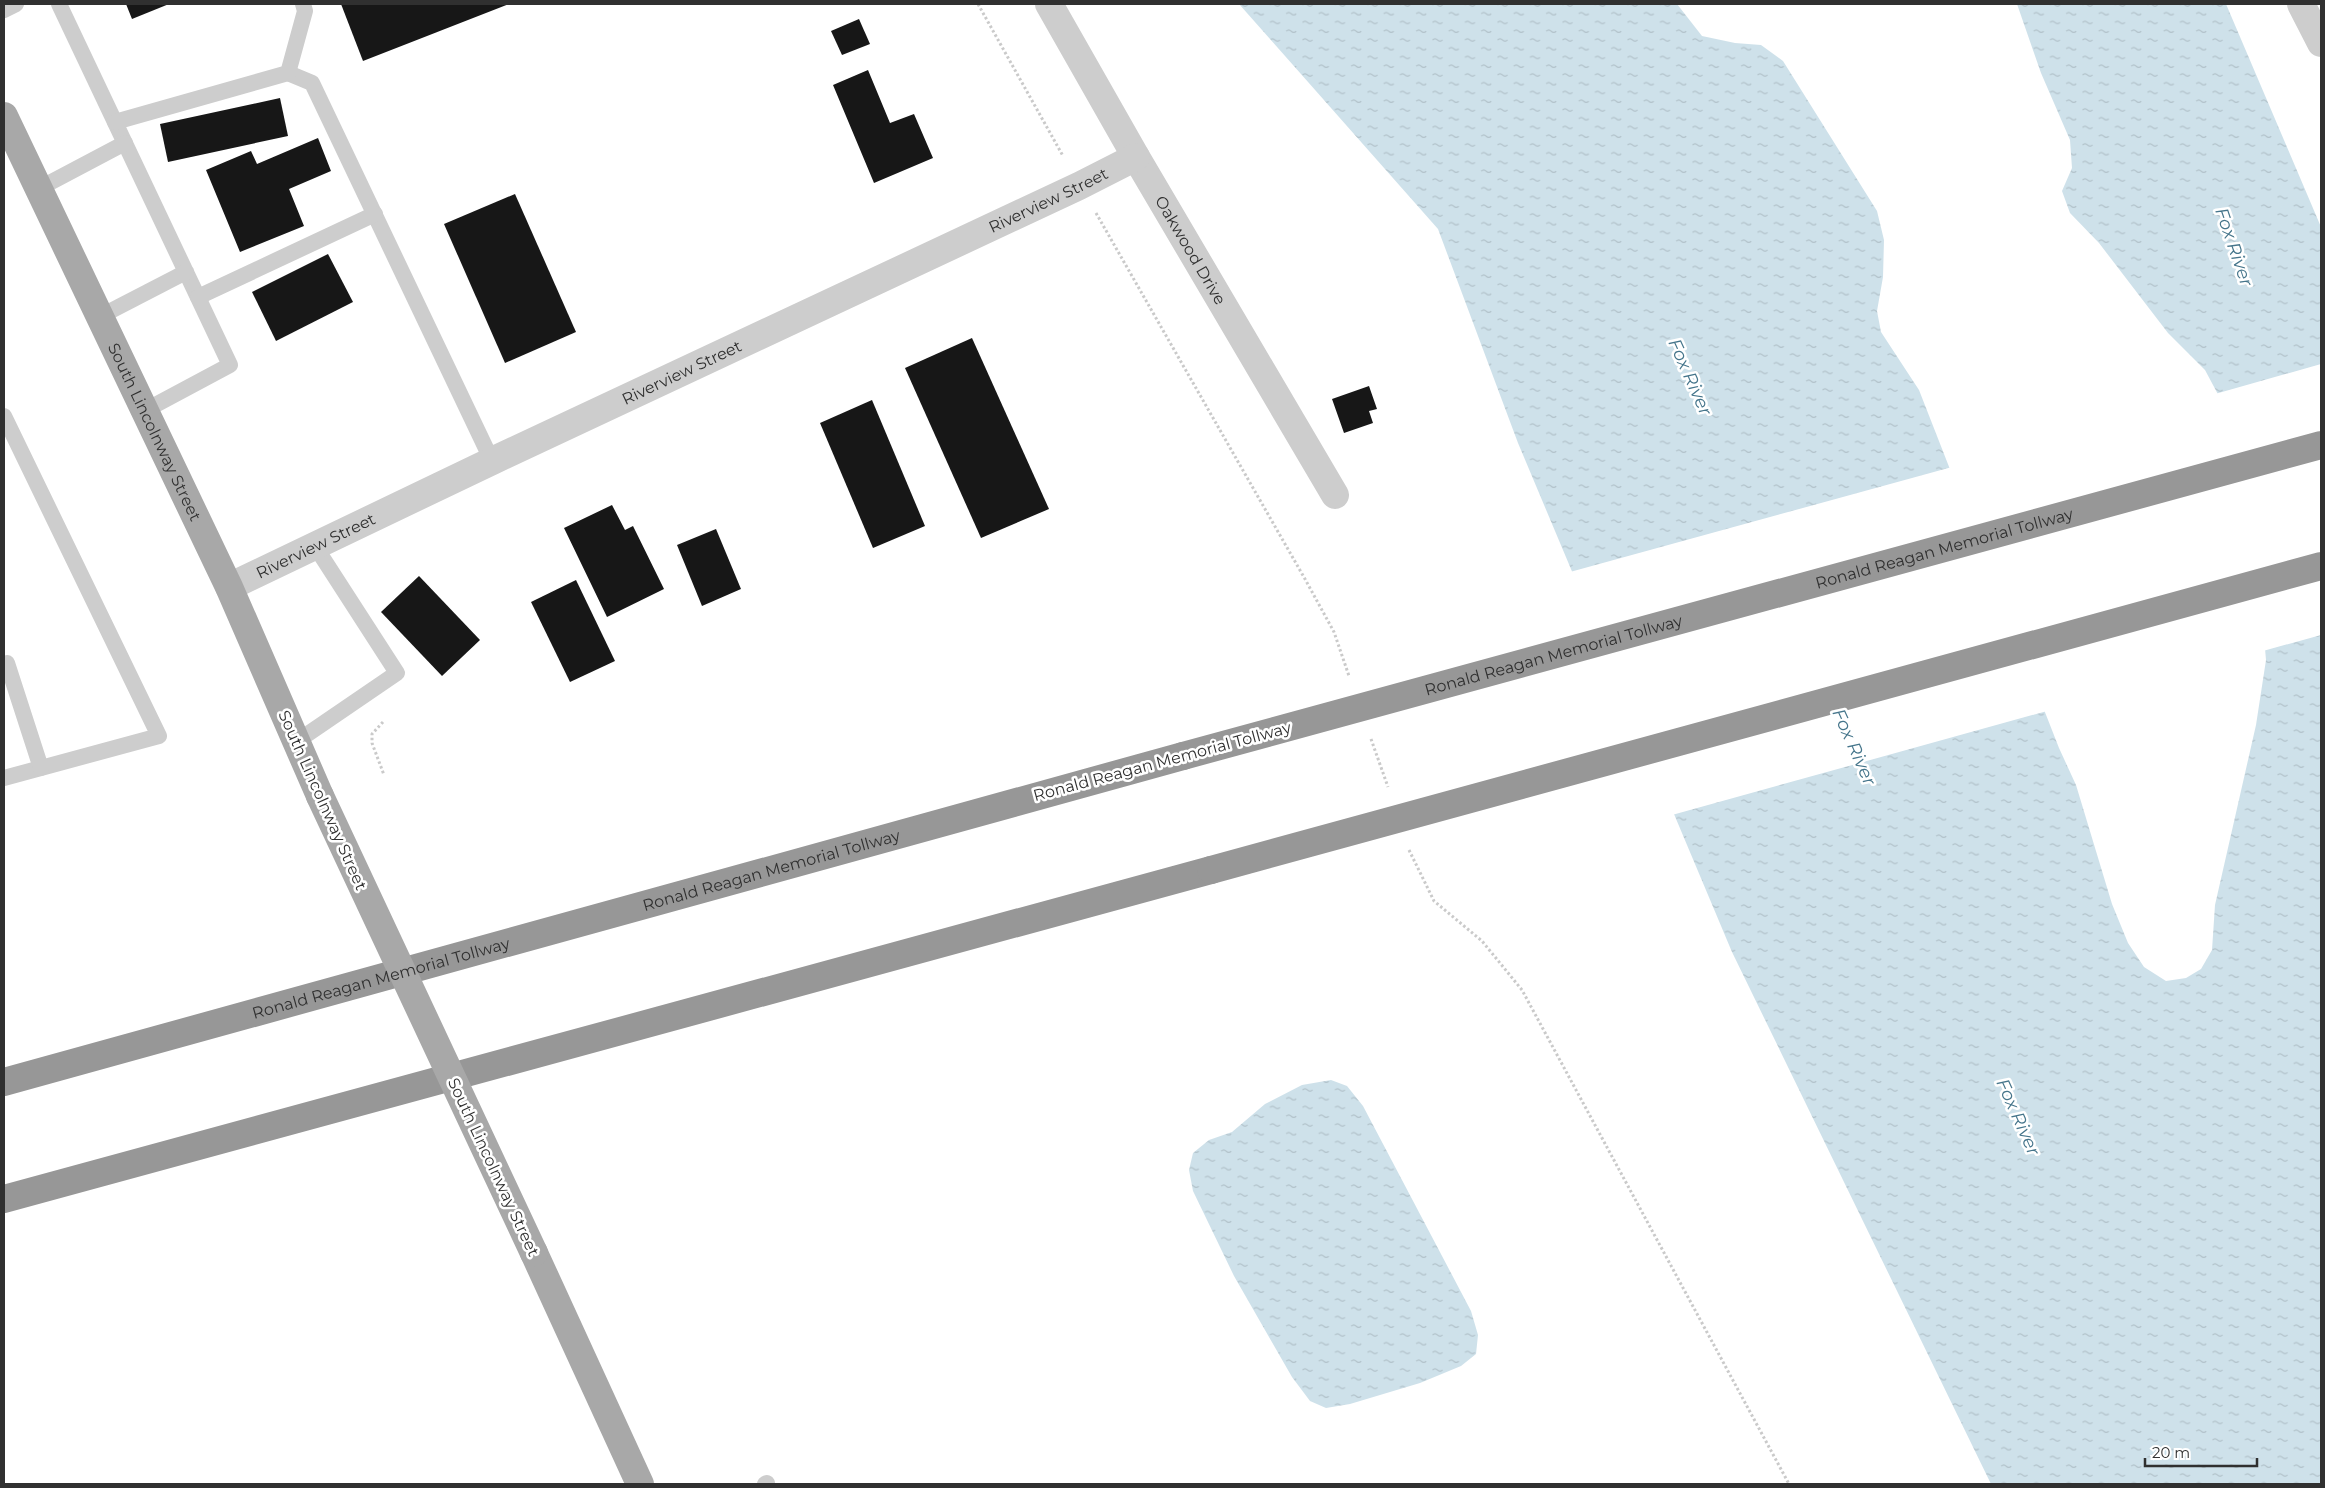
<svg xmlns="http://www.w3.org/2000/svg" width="2325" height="1488" font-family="Montserrat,sans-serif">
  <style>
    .water { fill: url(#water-ripples) }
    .pier { fill: #fff }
    .building { fill: #171717 }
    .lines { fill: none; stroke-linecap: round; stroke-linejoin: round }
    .path { stroke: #cacaca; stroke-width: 3; stroke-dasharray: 2.5 2.5; stroke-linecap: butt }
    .service { stroke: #cdcdcd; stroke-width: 16 }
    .minor { stroke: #cdcdcd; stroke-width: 28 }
    .primary { stroke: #a8a8a8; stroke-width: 28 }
    .motorway { stroke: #979797; stroke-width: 28 }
    .primary-bridge { stroke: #a8a8a8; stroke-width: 28 }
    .motorway-bridge { stroke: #979797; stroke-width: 28 }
    .labels { text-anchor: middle; stroke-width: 5; stroke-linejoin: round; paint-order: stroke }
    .street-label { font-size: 16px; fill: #303030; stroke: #fff }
    .water-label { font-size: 18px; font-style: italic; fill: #45758b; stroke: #fff }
  </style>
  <defs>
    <pattern id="water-ripples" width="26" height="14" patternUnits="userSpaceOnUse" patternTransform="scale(1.25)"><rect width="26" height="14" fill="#cee1ea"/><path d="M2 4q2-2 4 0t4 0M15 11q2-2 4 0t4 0" fill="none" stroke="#b1c1c9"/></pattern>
  </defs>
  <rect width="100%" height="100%" fill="#fff"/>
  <g class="water">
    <polygon points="1239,4 1677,4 1702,36 1735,43 1761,45 1783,61 1877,211 1884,240 1883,277 1877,311 1881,332 1919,390 2059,748 2076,785 2112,904 2128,943 2144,967 2166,981 2186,978 2201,969 2212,950 2215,905 2256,725 2266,660 2256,545 2229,415 2205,370 2168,333 2099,243 2070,213 2062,191 2072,168 2070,140 2041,73 2017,4 2226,4 2321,227 2321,1484 1991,1484 1732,952 1518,443 1438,229"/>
    <polygon points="1331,1080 1347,1086 1363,1106 1471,1311 1478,1335 1476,1354 1461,1366 1420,1383 1350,1404 1326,1408 1310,1401 1292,1377 1234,1276 1193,1191 1189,1170 1193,1153 1209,1140 1232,1132 1265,1104 1302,1085"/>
  </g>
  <g class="pier">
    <polygon points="2321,364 2321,635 2263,651 2254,545 2226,416 2215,394"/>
    <polygon points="1952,467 2047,711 1672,815 1570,572"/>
  </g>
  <g class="building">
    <polygon points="126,4 169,4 132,19"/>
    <polygon points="341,4 509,4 363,61"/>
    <polygon points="859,19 870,44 842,55 831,31"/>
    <polygon points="868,70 890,123 914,114 933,158 874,183 833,85"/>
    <polygon points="280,98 288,136 168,162 160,124"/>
    <polygon points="318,138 331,171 289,189 304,226 240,252 206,170 251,151 257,164"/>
    <polygon points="515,194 576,332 505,363 444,224"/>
    <polygon points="328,254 353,302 276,341 252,292"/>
    <polygon points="972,338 1049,509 981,538 905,368"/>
    <polygon points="1369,386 1377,409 1369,411 1373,423 1344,433 1332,399"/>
    <polygon points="872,400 925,526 873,548 820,423"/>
    <polygon points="612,505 625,530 633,526 664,589 607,617 564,528"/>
    <polygon points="716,529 741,589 702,606 677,545"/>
    <polygon points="419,576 480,640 442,676 381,612"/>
    <polygon points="576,580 615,661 570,682 531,602"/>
  </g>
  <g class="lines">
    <g class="path">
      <polyline points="978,4 1063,156"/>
      <polyline points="1096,213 1305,579 1334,632 1349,676"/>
      <polyline points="383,722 372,734 372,743 384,775"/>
      <polyline points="1371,739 1388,787"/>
      <polyline points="1409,850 1434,901 1482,941 1522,990 1789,1484"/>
    </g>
    <g class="service">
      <polyline points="59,4 230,365 144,411"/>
      <polyline points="4,10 16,4"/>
      <polyline points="288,73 312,83 492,461"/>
      <polyline points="115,122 288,73 305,11 303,4"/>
      <polyline points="38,189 125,143"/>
      <polyline points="198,297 375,214"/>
      <polyline points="99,317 186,272"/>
      <polyline points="4,416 159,736 4,778"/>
      <polyline points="4,664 7,663 41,768"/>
      <polyline points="296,742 397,673 315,546"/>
      <polyline points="765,1484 767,1483"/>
    </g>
    <g class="minor">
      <path id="s1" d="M 1049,4 L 1136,157 L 1335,495"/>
      <polyline points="2301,4 2321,43"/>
      <path id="s2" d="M 229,587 L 492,461 L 1079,186 L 1136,157"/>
    </g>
    <g class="primary">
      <path id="s3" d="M 4,116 L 229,587 L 320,796"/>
      <polyline points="534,1253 640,1484"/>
    </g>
    <g class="motorway">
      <path id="s4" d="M 4,1082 L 1183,756"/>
      <polyline points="4,1199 1211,870"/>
    </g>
    <polyline class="primary-bridge" points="320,796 534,1253"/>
    <g class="motorway-bridge">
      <path id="s5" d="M 1183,756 L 2321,445"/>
      <polyline points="1211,870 2321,566"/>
    </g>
  </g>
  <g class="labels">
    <g class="street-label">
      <text dy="6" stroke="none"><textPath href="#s2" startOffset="906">Riverview Street</textPath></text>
      <text dy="6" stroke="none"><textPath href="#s1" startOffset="284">Oakwood Drive</textPath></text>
      <text dy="6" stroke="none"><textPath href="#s2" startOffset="501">Riverview Street</textPath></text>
      <text dy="6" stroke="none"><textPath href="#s3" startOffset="350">South Lincolnway Street</textPath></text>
      <text dy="6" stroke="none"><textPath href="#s2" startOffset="96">Riverview Street</textPath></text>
      <text dy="6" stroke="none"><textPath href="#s5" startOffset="789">Ronald Reagan Memorial Tollway</textPath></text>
      <text dy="6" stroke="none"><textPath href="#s5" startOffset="384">Ronald Reagan Memorial Tollway</textPath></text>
      <text transform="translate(1162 761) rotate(-15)" y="6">Ronald Reagan Memorial Tollway</text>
      <text transform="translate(323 800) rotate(66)" y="6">South Lincolnway Street</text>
      <text dy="6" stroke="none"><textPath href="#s4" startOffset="796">Ronald Reagan Memorial Tollway</textPath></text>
      <text dy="6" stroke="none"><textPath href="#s4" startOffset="391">Ronald Reagan Memorial Tollway</textPath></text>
      <text transform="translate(494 1167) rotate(65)" y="6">South Lincolnway Street</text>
    </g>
    <g class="water-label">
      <text transform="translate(2234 247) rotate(71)" y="6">Fox River</text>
      <text transform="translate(1690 377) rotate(66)" y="6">Fox River</text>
      <text transform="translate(1854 747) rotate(66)" y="6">Fox River</text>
      <text transform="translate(2018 1117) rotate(66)" y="6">Fox River</text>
    </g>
  </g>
  <rect width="2325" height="1488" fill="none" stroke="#303030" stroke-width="10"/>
  <path d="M2145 1458v8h112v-8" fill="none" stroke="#303030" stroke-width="2.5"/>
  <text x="2152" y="1458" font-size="15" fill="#303030" stroke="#ffffff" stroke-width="4" paint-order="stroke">20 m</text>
</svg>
